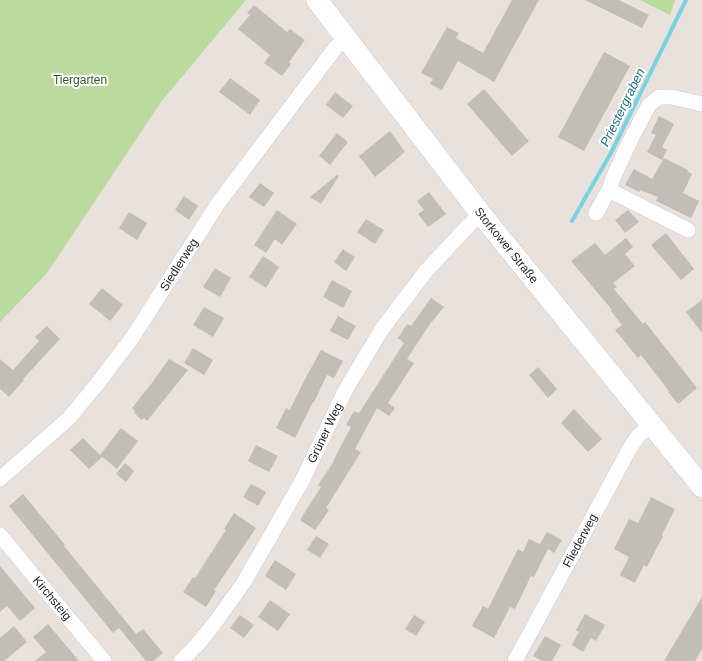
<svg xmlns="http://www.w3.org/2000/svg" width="702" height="661" font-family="Helvetica,sans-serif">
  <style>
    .green { fill: #badb9d }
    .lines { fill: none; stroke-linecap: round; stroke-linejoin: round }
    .stream { stroke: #78d3e1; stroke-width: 4 }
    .building { fill: #c2bdb7 }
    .minor-casing { stroke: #c7ccd5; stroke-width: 16 }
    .secondary-casing { stroke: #c7ccd5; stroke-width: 22 }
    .minor { stroke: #fff; stroke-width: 15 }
    .secondary { stroke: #fff; stroke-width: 21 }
    .labels { text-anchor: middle; stroke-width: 4; stroke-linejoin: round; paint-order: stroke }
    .park-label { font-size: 12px; fill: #355d20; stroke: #fff }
    .street-label { font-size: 12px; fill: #282828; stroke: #fff }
    .water-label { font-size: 13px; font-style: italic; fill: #1a738a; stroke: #fff }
  </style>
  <rect width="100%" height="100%" fill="#e9e1db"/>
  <g class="green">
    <polygon points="0,0 246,0 161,102 47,273 0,322"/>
    <polygon points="640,0 675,0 670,15"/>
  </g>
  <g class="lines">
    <polyline class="stream" points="572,221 612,151 686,0"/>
  </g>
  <g class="building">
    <polygon points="512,0 539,0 494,82 458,61 442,90 430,84 433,79 421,73 447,27 459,33 456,38 483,53"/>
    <polygon points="585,0 619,0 649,15 642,28"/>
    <polygon points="254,5 287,32 290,29 305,40 289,62 291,64 282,76 264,63 270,55 238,29 250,15 247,13"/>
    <polygon points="604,52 630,66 584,151 558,137"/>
    <polygon points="230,78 260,100 250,115 219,92"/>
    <polygon points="484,89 529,141 512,156 467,104"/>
    <polygon points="335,92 353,106 343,118 326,105"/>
    <polygon points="659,116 674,124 662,147 667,150 662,160 647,152 656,135 651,133"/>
    <polygon points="390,131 405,152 375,177 359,156"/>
    <polygon points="337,133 348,142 330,165 319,156"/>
    <polygon points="664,158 688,170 687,171 692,174 683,193 699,201 691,218 656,201 658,197 640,190 639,192 625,185 634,169 652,179"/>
    <polygon points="337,175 339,176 321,204 310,197"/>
    <polygon points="260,183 274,193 264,207 249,197"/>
    <polygon points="429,192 446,214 428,227 418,214 424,210 417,201"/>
    <polygon points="184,196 198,206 189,220 175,210"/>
    <polygon points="277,210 297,224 282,245 275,239 266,253 254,245"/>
    <polygon points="628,210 639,222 625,233 615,220"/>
    <polygon points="129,212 147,223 137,240 119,228"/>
    <polygon points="366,219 384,230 375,244 357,232"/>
    <polygon points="666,233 694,269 681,280 651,245"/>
    <polygon points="626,238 633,247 625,254 635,266 613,283 617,287 614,289 643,324 645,322 697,388 678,404 668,392 669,391 641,355 638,358 615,330 622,325 611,311 612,310 571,261 595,243 605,255"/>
    <polygon points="343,249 355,257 346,271 334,262"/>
    <polygon points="263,256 279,267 266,288 249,277"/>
    <polygon points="215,268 231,278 220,297 203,287"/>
    <polygon points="332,280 352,291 343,308 323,297"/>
    <polygon points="102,288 123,305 110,321 89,304"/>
    <polygon points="431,298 444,307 430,324 407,359 414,363 388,403 395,408 389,416 377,408 355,449 361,452 326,508 329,510 315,530 300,520 321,487 318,485 334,461 333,461 351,427 346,425 354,411 359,413 404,343 398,338 407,324 411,326"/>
    <polygon points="702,300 702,333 686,312"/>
    <polygon points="204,307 224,318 213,337 193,325"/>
    <polygon points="338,316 356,326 348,340 330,331"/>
    <polygon points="47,326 60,339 23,379 24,380 9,397 0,389 0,359 13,370 39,341 35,337"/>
    <polygon points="193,348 213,360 204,375 184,363"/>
    <polygon points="321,350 343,361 334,378 327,375 314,402 313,402 295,438 276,428 286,408 290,410 304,381"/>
    <polygon points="169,359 188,370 147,421 144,418 142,420 134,413 135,411 132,408 151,384"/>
    <polygon points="538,367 557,389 548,398 529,375"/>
    <polygon points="574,409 602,439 588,452 561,423"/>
    <polygon points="121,428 138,441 117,469 100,455"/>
    <polygon points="83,438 102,457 89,469 70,450"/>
    <polygon points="256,445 278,456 269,472 248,461"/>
    <polygon points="125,463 134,471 126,482 116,474"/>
    <polygon points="251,484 266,492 258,506 243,497"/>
    <polygon points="23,494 65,545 64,546 136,634 143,629 163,653 153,661 146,661 119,628 113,633 9,506"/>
    <polygon points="651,497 675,509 662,535 663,536 647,567 644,565 635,583 620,575 629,557 614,549 629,519 638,523"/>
    <polygon points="234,513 256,528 214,590 216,591 206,607 183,592 193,577 195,578 226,530 224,529"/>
    <polygon points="547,532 562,540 554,553 548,549 534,577 531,576 515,609 510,607 494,638 472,626 483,606 488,609 518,549 523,552 529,539 540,544"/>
    <polygon points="316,536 329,544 320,558 307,550"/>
    <polygon points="275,560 296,574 286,590 265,576"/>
    <polygon points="0,566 35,608 20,621 7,606 0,612"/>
    <polygon points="702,597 702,649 695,661 664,661"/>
    <polygon points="270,600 290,614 278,631 258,617"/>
    <polygon points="585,614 605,625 596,641 591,638 583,652 572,645 579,632 576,630"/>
    <polygon points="240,615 254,625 244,638 230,628"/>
    <polygon points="414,615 425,622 416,636 405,629"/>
    <polygon points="48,624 79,661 35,661 46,652 33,637"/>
    <polygon points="14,626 27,642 4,661 0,661 0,638"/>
    <polygon points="545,636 561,645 552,661 542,661 533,656"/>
  </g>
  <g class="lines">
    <defs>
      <g id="minor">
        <polyline points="609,190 688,230"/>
        <polyline points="596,213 609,190 613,178 630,141 649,105 659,97 672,97 702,104"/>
        <path id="s1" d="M 0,479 L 69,418 L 98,383 L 132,338 L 219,202 L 336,47 L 346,39"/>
        <path id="s2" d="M 0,535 L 104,661"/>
        <path id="s3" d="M 181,661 L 197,645 L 214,624 L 244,582 L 302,481 L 346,389 L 382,329 L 426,271 L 470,224 L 481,214"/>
        <path id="s4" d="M 515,661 L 631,446 L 639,435 L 651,425"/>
      </g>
      <g id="secondary">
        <path id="s5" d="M 317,0 L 481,214 L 702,487"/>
      </g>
    </defs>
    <use href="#minor" class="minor-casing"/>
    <use href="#secondary" class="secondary-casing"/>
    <use href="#minor" class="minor"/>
    <use href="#secondary" class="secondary"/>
  </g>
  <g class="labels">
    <g class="park-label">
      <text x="80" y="84">Tiergarten</text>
    </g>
    <g class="street-label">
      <text dy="4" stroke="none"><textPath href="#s5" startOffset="310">Storkower Straße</textPath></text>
      <text dy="4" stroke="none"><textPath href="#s1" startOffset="281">Siedlerweg</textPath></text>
      <text dy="4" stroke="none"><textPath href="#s3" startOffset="271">Grüner Weg</textPath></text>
      <text dy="4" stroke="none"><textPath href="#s4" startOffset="137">Fliederweg</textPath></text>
      <text dy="4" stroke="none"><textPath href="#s2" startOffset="82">Kirchsteig</textPath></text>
    </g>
    <g class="water-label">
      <text transform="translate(622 107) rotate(-64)" y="5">Priestergraben</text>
    </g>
  </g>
</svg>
